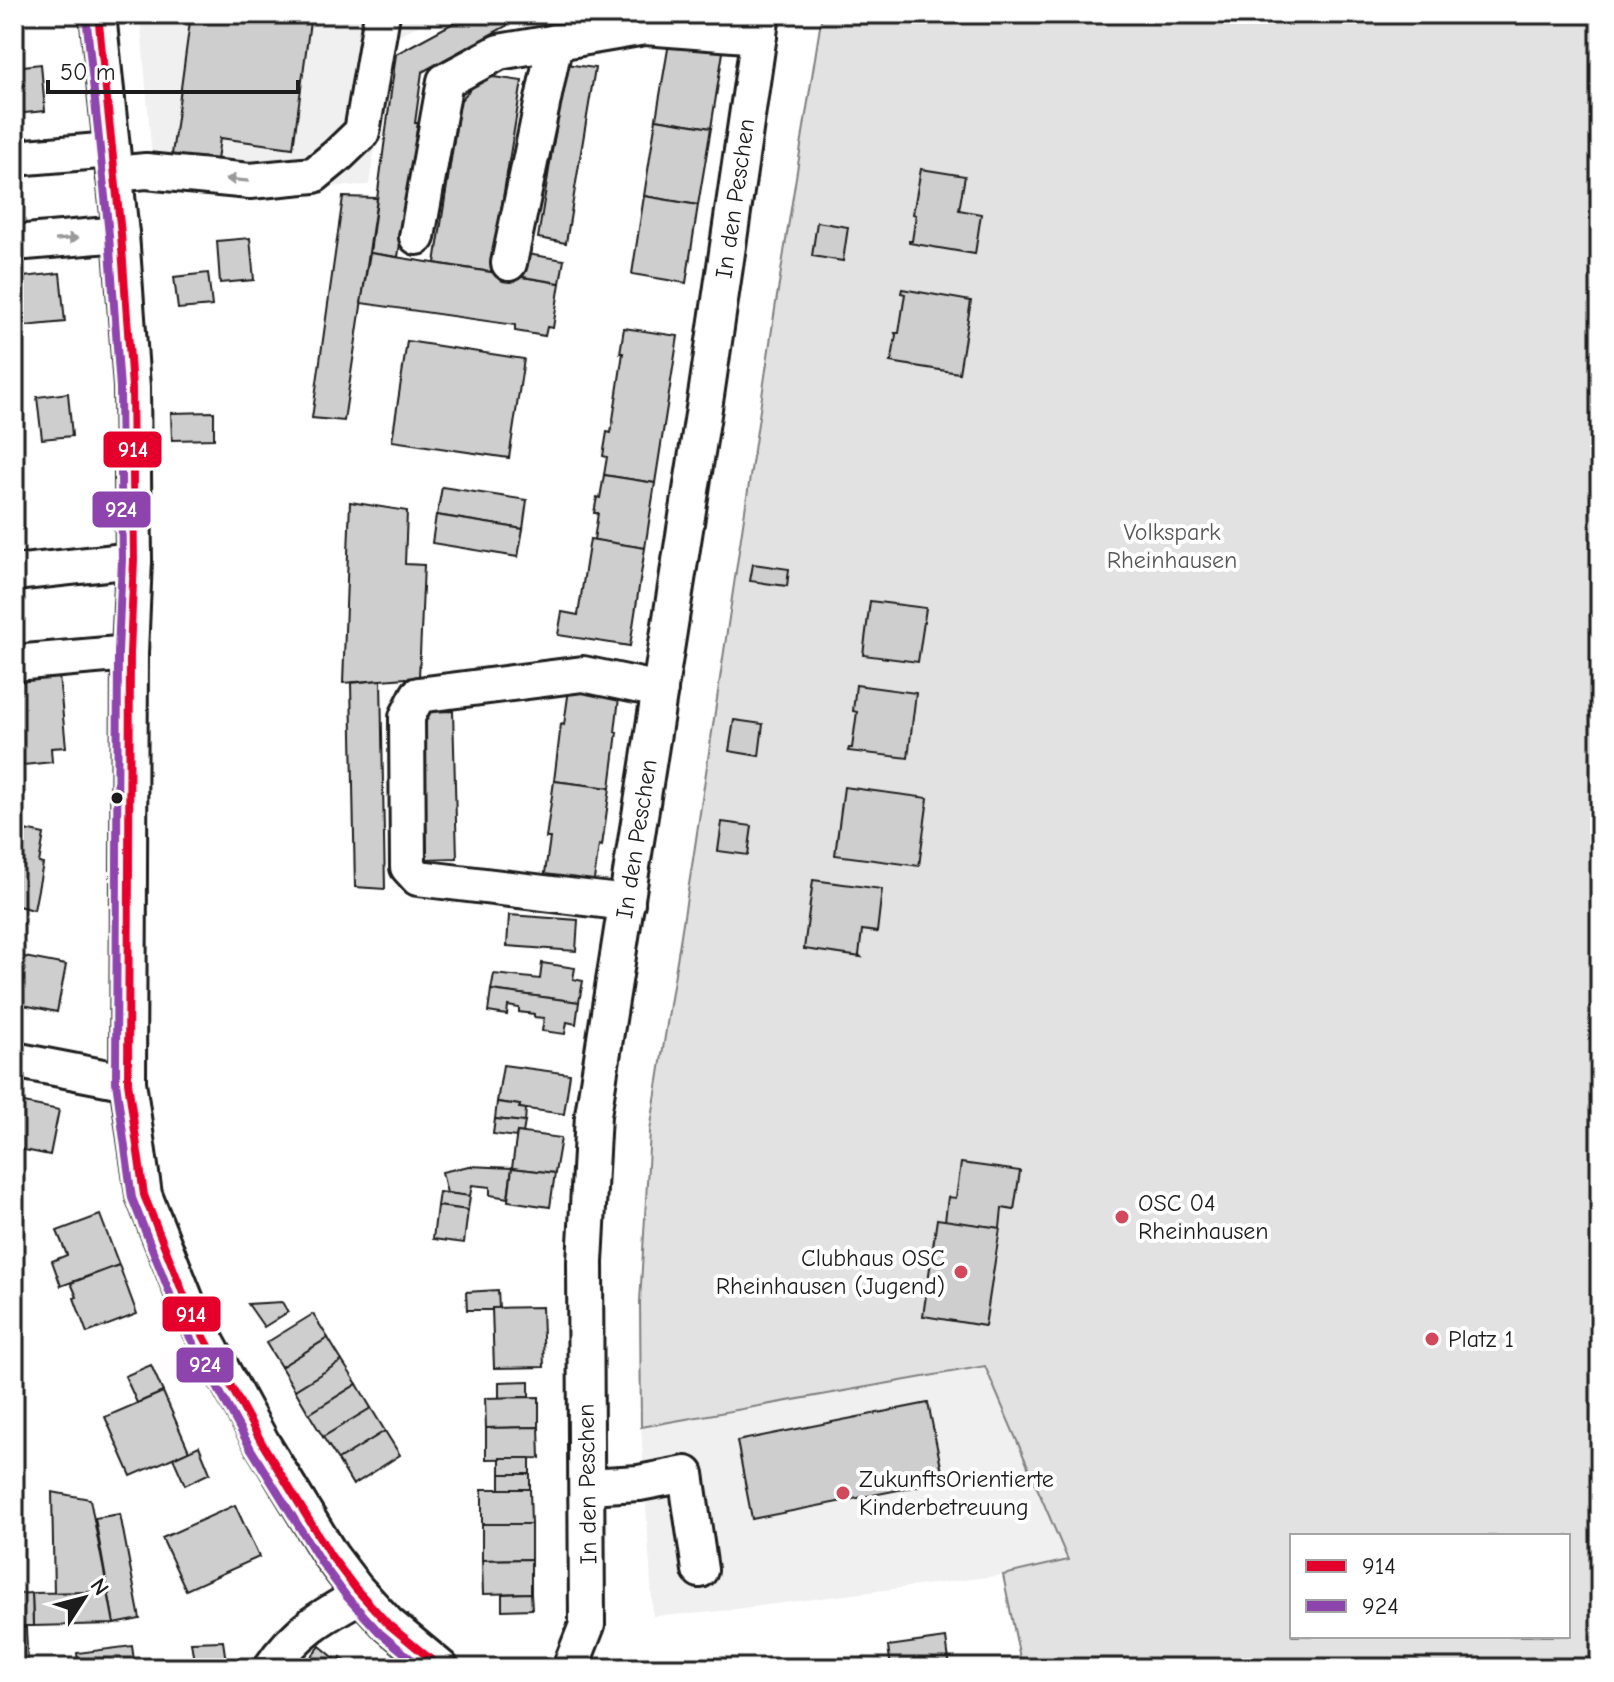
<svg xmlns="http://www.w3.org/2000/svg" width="1614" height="1682" font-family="'Comic Neue',sans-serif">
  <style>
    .built { fill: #f0f0f0 }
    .green { fill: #e2e2e2; stroke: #7f7f7f; stroke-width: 2; fill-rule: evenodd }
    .building { fill: #cecece; stroke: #1c1c1c; stroke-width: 2 }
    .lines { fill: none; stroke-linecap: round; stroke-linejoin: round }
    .minor-casing { stroke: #1c1c1c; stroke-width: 40 }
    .minor { stroke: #fff; stroke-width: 34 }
    .bus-1-casing { stroke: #fff; stroke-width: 14 }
    .bus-2-casing { stroke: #fff; stroke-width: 14 }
    .bus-1 { stroke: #e4002b; stroke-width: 8 }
    .bus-2 { stroke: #8e44ad; stroke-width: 8 }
    .oneway { fill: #999 }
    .bus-dot { fill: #1c1c1c; stroke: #fff; stroke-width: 3 }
    .poi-dot { fill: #d1495b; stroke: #fff; stroke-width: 3 }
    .labels { text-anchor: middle; stroke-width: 8; stroke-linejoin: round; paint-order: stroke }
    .street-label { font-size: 24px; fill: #1c1c1c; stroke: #fff }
    .park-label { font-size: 24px; fill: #575757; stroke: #fff }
    .poi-label { font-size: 24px; fill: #1c1c1c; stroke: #fff; text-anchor: start }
    .line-badge { stroke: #fff; stroke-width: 3 }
    .badge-label { font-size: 22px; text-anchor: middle; font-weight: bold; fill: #fff }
  </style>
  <rect width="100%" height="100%" fill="#fff"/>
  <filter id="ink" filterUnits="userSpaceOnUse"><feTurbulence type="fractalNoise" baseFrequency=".0125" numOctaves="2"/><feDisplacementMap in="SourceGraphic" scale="16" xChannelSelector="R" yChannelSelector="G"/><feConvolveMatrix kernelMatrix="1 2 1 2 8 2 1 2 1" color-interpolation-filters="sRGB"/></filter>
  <g filter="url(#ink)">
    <g class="built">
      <polygon points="140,14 443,14 392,38 369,185 155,194"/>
      <polygon points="986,1366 1068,1560 1003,1575 704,1613 653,1616 641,1427"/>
    </g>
    <path class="green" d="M 822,14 L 1600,14 L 1600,1668 L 1022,1668 L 1003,1575 L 1068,1560 L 985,1366 L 641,1427 L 640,1302 L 650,1131 L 694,853 L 775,309 ZM 1292,1536 L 1568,1536 L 1568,1636 L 1292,1636 Z"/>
    <g class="building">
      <polygon points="191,14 311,14 293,148 220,138 216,168 171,162"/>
      <polygon points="470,14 528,14 422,72 415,123 418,123 398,257 370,253 396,54"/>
      <polygon points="669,43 723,52 711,128 656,119"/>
      <polygon points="41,64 45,111 14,114 14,67"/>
      <polygon points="566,64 595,68 566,243 538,238"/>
      <polygon points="493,77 522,81 491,272 435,263 460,101 475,84"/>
      <polygon points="656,119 711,128 698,205 644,196"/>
      <polygon points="921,169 965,176 959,210 981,214 975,254 909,243 909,241 912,241 916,215 913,214"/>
      <polygon points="644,196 698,205 686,283 632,274"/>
      <polygon points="343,197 377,198 344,421 312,418"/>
      <polygon points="817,222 848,227 843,261 812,256"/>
      <polygon points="250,238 254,280 220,283 217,241"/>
      <polygon points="370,253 560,283 553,328 547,327 545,336 515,331 515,325 361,303"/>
      <polygon points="527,254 564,260 560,283 523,277"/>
      <polygon points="60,273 65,322 14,327 14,278"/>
      <polygon points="208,273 212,306 178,309 174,277"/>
      <polygon points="902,289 971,301 959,373 890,362 892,359 896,335 895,333 899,333 905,294 901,293"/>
      <polygon points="624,328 678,336 655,483 604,475 607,457 603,456 607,432 611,433 623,353 620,353"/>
      <polygon points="407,341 524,359 509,458 392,441"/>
      <polygon points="68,393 72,436 42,439 37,397"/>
      <polygon points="214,412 214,439 172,440 171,413"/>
      <polygon points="604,475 655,483 645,548 594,540 598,513 594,513 597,497 600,498"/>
      <polygon points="442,487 527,500 523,529 437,515"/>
      <polygon points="350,502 407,511 405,564 424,565 419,677 343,683"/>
      <polygon points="436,515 523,529 518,557 432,543"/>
      <polygon points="590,539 645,548 630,646 558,635 562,612 578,615"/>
      <polygon points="753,564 789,569 787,586 750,581"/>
      <polygon points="870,601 926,608 918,662 863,655"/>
      <polygon points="59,676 66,747 51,748 52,762 14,766 14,680"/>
      <polygon points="381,680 385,889 355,887 351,683"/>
      <polygon points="570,682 620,689 615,732 617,732 610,788 554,781 561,724 564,725"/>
      <polygon points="856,685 916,693 908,758 848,751 849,748 852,748 857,712 853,711"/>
      <polygon points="453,711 457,858 427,859 423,712"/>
      <polygon points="734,720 763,724 759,756 729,751"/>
      <polygon points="554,781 610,788 602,846 599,845 593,887 544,880 550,838 546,838"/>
      <polygon points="844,787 928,798 919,866 835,855"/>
      <polygon points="722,822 752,826 748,855 718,851"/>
      <polygon points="15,828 44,834 39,863 43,864 34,910 14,905"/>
      <polygon points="813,880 882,889 877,932 862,930 859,955 861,957 804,949"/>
      <polygon points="509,915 578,920 576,951 507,946"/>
      <polygon points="14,955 66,965 57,1012 14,1003"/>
      <polygon points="542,963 575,968 573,979 583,981 579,1002 491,990 494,974 540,979"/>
      <polygon points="491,990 579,1002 576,1024 567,1022 565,1034 542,1031 544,1018 534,1017 534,1014 519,1012 519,1008 508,1006 507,1015 488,1012"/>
      <polygon points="503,1065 570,1074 564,1114 519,1108 520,1105 497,1102"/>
      <polygon points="14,1101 59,1110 50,1155 14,1148"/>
      <polygon points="497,1102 520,1105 519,1108 526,1109 525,1122 495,1119"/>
      <polygon points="495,1119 525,1122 523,1133 517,1132 516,1137 493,1134"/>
      <polygon points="517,1132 561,1138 555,1173 512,1168"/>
      <polygon points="961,1163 1020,1171 1014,1210 1002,1208 1000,1228 945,1221 948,1197 956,1198"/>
      <polygon points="469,1166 512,1168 508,1198 490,1195 490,1187 472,1185 470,1196 447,1193 442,1172"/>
      <polygon points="512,1168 555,1173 550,1207 508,1201"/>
      <polygon points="439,1192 470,1196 468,1210 437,1206"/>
      <polygon points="437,1206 468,1210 464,1243 433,1239"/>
      <polygon points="100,1215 119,1265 61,1286 52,1261 67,1255 57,1231"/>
      <polygon points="937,1219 1000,1228 985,1326 923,1316"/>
      <polygon points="119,1265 137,1314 87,1333 74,1298 77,1297 71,1283"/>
      <polygon points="498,1290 499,1308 492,1310 467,1310 466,1292"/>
      <polygon points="282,1302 288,1312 264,1327 248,1304"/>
      <polygon points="542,1307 544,1367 494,1368 492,1308"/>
      <polygon points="313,1314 328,1338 281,1367 266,1343"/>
      <polygon points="328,1338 342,1361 295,1390 281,1367"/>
      <polygon points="342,1361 357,1384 309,1414 295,1390"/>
      <polygon points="151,1365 163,1392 137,1403 125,1376"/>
      <polygon points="529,1381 529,1397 499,1398 499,1382"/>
      <polygon points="357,1384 371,1408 323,1437 309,1414"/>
      <polygon points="163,1392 189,1451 131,1476 105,1417"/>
      <polygon points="539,1397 539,1427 486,1428 485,1398"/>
      <polygon points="928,1403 944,1481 752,1519 737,1441"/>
      <polygon points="371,1408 385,1431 338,1460 323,1437"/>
      <polygon points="539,1427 540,1458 486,1459 486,1428"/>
      <polygon points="385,1431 400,1455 353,1485 338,1460"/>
      <polygon points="199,1446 210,1473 185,1485 173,1458"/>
      <rect x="500" y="1458" width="30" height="16"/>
      <rect x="500" y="1474" width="30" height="15"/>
      <polygon points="482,1489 530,1489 531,1524 482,1524"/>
      <polygon points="52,1492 90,1499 108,1592 54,1593"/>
      <polygon points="235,1505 259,1557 186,1590 162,1538"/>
      <polygon points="120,1514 140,1619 114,1624 95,1518"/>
      <polygon points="482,1524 531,1524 531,1559 482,1560"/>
      <polygon points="531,1559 531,1593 483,1594 482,1560"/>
      <polygon points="108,1592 114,1624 33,1626 32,1593"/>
      <polygon points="32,1593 33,1626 14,1626 14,1594"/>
      <polygon points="531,1593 532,1609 502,1610 502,1594"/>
      <polygon points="14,1628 26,1628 28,1668 14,1668"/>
      <polygon points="946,1638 950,1668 891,1668 888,1646"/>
      <polygon points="223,1641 227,1668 195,1668 191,1642"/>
      <polygon points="132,1646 135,1668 79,1668 77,1653"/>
      <polygon points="320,1646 338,1661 341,1657 354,1668 302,1668"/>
    </g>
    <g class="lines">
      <defs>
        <g id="minor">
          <polyline points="98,14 121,234 132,387 134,560 130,653 128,1082 144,1195 191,1313 262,1443 331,1556 356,1589 388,1624 441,1668"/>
          <polyline points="14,158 112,150"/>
          <polyline points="114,174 146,171 250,181 314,175 337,156 362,132 382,14"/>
          <polyline points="417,237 445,81 499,52 645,27 759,36"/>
          <polyline points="14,243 121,234"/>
          <polyline points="509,263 555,42"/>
          <polyline points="14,573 134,560"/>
          <polyline points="14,663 130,653"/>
          <polyline points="627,903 418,878 408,867 407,717 418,695 583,674 660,690"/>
          <polyline points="14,1060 128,1082"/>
          <polyline points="587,1486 639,1483 686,1474 700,1570"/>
          <path d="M 271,1668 C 295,1632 324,1615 361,1595"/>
          <path id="s1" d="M 570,1668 L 587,1625 L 585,1262 L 593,1115 L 707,389 L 762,14"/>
        </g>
      </defs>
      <use href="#minor" class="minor-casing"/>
      <use href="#minor" class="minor"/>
      <defs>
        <polyline id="bus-1" points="98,14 121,234 132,387 134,560 130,653 128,1082 144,1195 191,1313 262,1443 331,1556 356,1589 388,1624 441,1668"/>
        <polyline id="bus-2" points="86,15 109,235 120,388 122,560 118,653 116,1082 132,1198 180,1319 251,1449 321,1562 347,1597 379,1632 422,1668"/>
      </defs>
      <use href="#bus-1" class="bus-1-casing"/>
      <use href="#bus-2" class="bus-2-casing"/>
      <use href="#bus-1" class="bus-1"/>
      <use href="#bus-2" class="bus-2"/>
    </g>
    <defs><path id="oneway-solid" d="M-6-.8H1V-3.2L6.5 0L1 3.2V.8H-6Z" transform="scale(2)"/></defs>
    <g class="oneway">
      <use href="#oneway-solid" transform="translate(237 180) rotate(-175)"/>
      <use href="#oneway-solid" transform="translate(67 239) rotate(-5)"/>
    </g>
  </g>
  <circle class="bus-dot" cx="117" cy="798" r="7"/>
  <g class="poi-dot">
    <circle cx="1122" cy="1217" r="8"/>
    <circle cx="961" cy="1272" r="8"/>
    <circle cx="1432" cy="1339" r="8"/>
    <circle cx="843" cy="1493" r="8"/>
  </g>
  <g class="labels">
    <g class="street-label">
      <text dy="8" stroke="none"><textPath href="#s1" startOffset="1484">In den Peschen</textPath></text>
      <text dy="8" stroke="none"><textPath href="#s1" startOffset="836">In den Peschen</textPath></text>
      <text transform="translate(587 1484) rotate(-91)" y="8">In den Peschen</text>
    </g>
    <g class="park-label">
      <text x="1172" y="540">Volkspark<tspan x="1172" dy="28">Rheinhausen</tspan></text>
    </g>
    <g class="poi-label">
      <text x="1138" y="1211">OSC 04<tspan x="1138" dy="28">Rheinhausen</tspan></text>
      <text x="945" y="1266" text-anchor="end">Clubhaus OSC<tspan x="945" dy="28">Rheinhausen (Jugend)</tspan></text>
      <text x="1448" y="1347">Platz 1</text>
      <text x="859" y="1487">ZukunftsOrientierte<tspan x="859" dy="28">Kinderbetreuung</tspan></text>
    </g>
  </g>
  <g class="line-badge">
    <rect x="102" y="430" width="61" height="39" rx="8" fill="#e4002b"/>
    <rect x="91" y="490" width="61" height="39" rx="8" fill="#8e44ad"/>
    <rect x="161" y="1295" width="61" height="38" rx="8" fill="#e4002b"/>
    <rect x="175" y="1346" width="60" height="38" rx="8" fill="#8e44ad"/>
  </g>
  <g class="badge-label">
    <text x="133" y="457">914</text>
    <text x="121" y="517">924</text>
    <text x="191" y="1322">914</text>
    <text x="205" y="1372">924</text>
  </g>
  <rect width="1614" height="1682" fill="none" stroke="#fff" stroke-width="48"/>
  <rect x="24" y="24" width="1566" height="1634" fill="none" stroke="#1c1c1c" stroke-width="3" filter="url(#ink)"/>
  <rect x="1290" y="1534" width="280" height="104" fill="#ffffff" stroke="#a4a4a4" stroke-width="2"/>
  <rect x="1306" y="1560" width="40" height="12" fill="#e4002b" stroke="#a4a4a4" stroke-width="2"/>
  <text x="1362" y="1574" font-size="24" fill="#1c1c1c">914</text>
  <rect x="1306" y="1600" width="40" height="12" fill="#8e44ad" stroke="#a4a4a4" stroke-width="2"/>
  <text x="1362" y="1614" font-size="24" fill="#1c1c1c">924</text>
  <g transform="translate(84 1598) rotate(54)" stroke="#ffffff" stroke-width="6" paint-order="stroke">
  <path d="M0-6L14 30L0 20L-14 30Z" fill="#1c1c1c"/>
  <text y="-12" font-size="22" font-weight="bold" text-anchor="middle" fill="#1c1c1c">N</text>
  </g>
  <path d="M48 80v12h250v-12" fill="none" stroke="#1c1c1c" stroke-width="4"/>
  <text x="60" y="80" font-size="24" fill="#1c1c1c" stroke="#ffffff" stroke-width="6" paint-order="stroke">50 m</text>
</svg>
